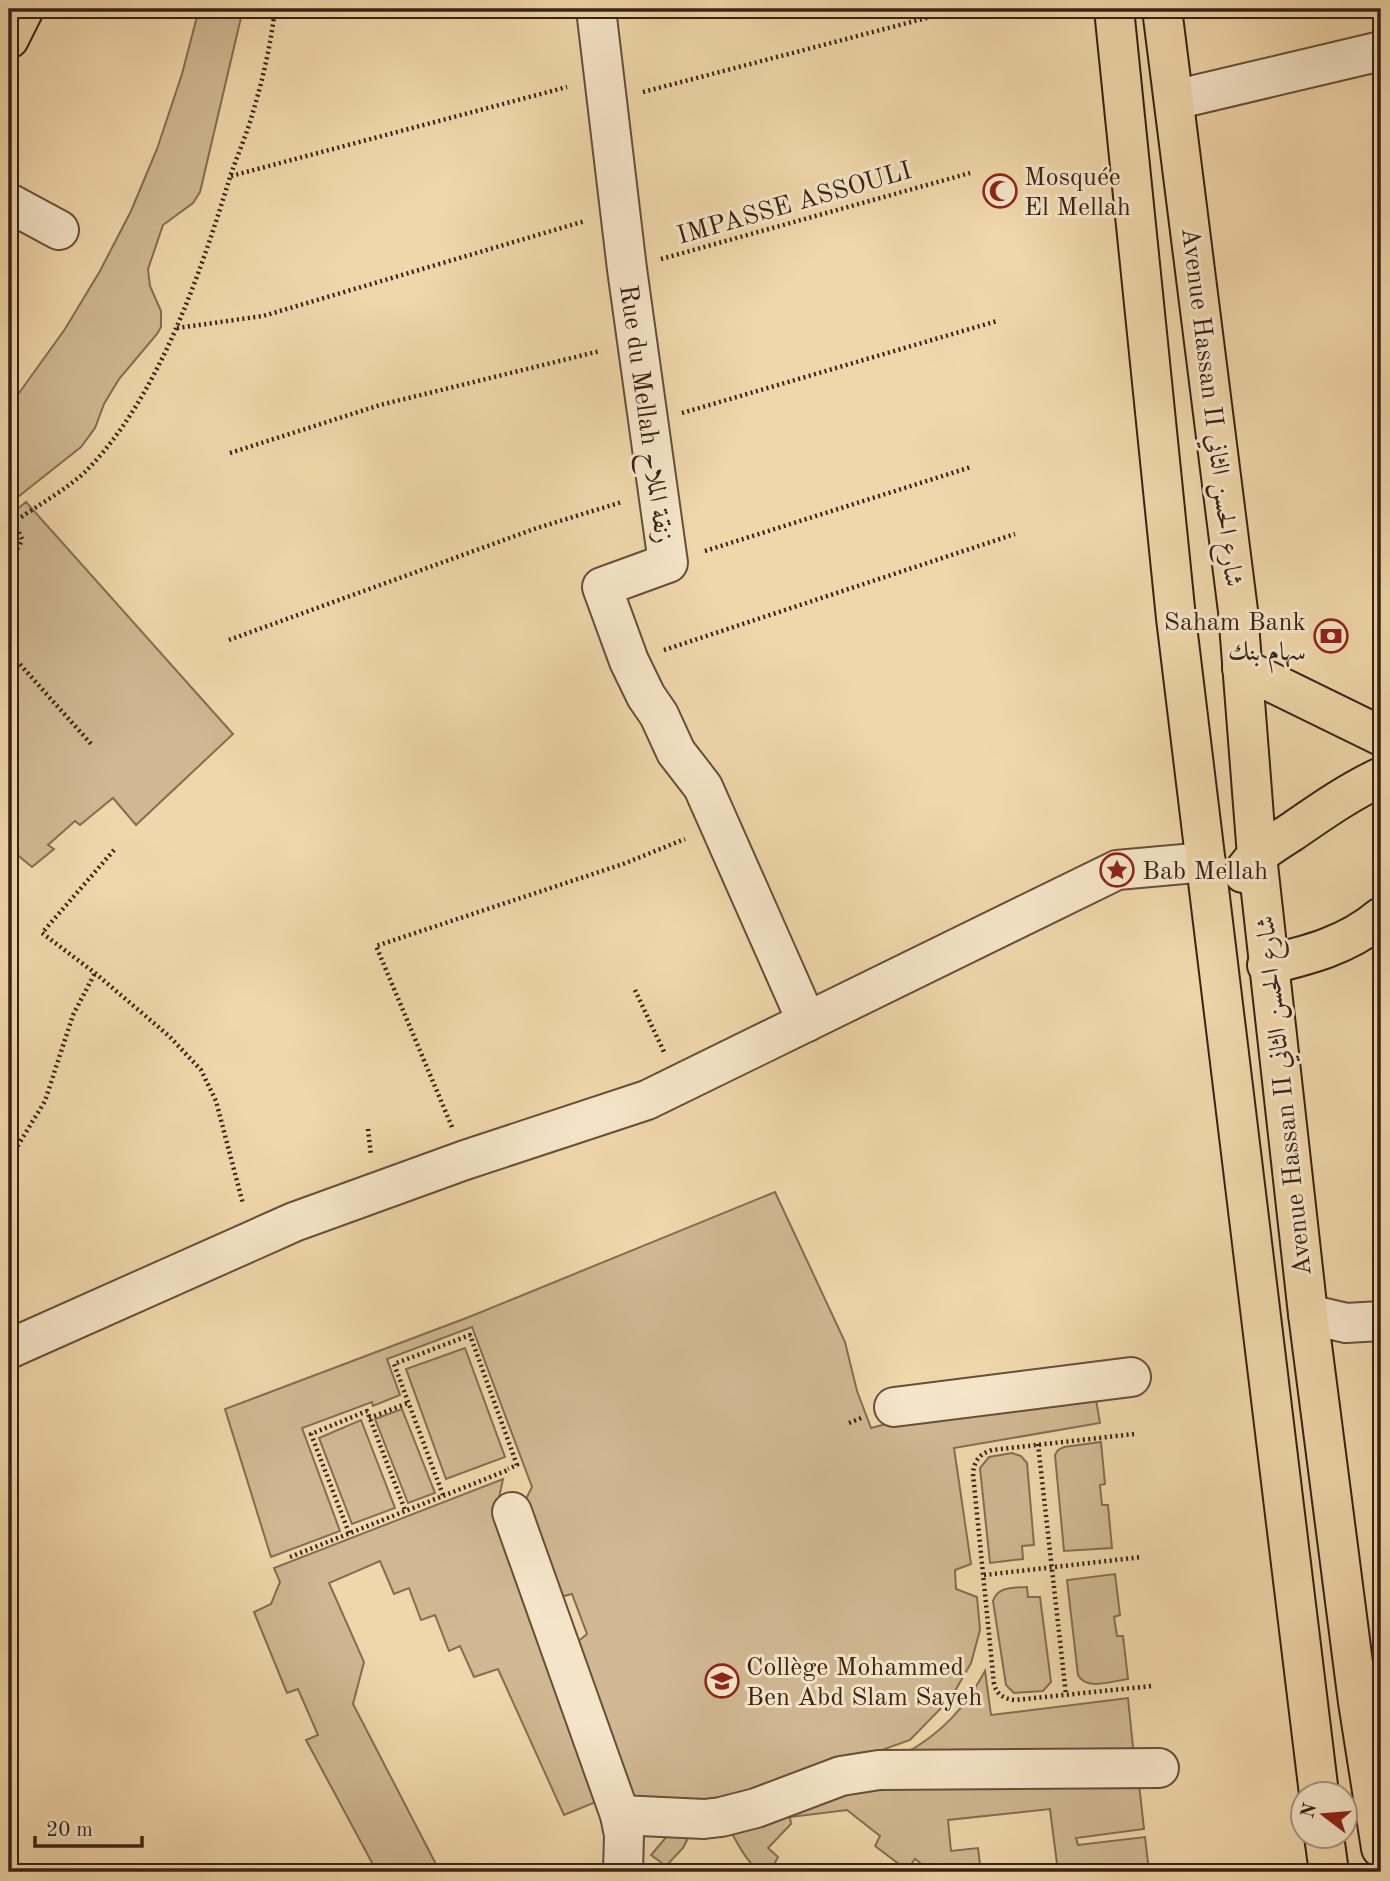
<svg xmlns="http://www.w3.org/2000/svg" width="1390" height="1881" font-family="'Old Standard TT',Amiri,serif">
  <style>
    .green { fill: #d1b892; stroke: #846d54; stroke-width: 2 }
    .lines { fill: none; stroke-linecap: round; stroke-linejoin: round }
    .minor-casing { stroke: #654f3b; stroke-width: 42 }
    .major-casing { stroke: #372216; stroke-width: 42 }
    .path { stroke: #372216; stroke-width: 4.5; stroke-dasharray: 2 3.5; stroke-linecap: butt }
    .minor { stroke: #f5e5c8; stroke-width: 38 }
    .major { stroke: #f0d7ab; stroke-width: 38 }
    .labels { text-anchor: middle; stroke-width: 6; stroke-linejoin: round; paint-order: stroke }
    .poi-label { font-size: 26px; fill: #372216; stroke: #f5e5c8; text-anchor: start }
    .street-label { font-size: 26px; fill: #372216; stroke: #f5e5c8 }
  </style>
  <rect width="100%" height="100%" fill="#f0d7ab"/>
  <filter id="stains"><feTurbulence type="fractalNoise" baseFrequency=".00286" numOctaves="4"/><feColorMatrix values="0 0 0 0 .2 0 0 0 0 .09 0 0 0 0 .02 0 0 0 .5 -.17"/></filter>
  <radialGradient id="worn" r=".72"><stop offset=".6" stop-color="#630" stop-opacity="0"/><stop offset="1" stop-color="#630" stop-opacity=".3"/></radialGradient>
  <g class="green">
    <polygon points="199,9 243,9 200,192 193,203 163,225 148,269 150,286 161,311 161,327 157,334 119,379 104,404 95,428 81,447 9,504 9,407 65,329 100,271 131,211 157,149 182,74"/>
    <polygon points="26,502 233,734 136,825 113,798 80,825 75,821 48,845 54,849 32,867 9,848 9,516"/>
    <polygon points="775,1192 845,1342 857,1391 871,1428 905,1419 1095,1394 1100,1423 954,1448 971,1564 955,1570 956,1589 977,1597 980,1630 971,1663 951,1698 910,1740 731,1804 634,1797 629,1789 576,1643 587,1634 572,1594 560,1597 523,1505 532,1487 472,1327 387,1359 400,1395 373,1406 372,1402 302,1428 340,1531 271,1557 225,1409 469,1317"/>
    <polygon points="465,1348 505,1457 446,1479 406,1369"/>
    <polygon points="402,1409 435,1493 408,1503 375,1419"/>
    <polygon points="361,1420 395,1508 352,1524 319,1438"/>
    <polygon points="1101,1442 1105,1484 1100,1485 1102,1505 1108,1505 1112,1548 1064,1551 1055,1455 1058,1450 1064,1447"/>
    <polygon points="1012,1453 1021,1456 1027,1463 1034,1545 1022,1546 1023,1559 990,1563 980,1468 989,1457"/>
    <polygon points="503,1479 495,1517 596,1802 564,1815 498,1669 474,1677 460,1646 449,1651 435,1615 421,1620 409,1588 394,1594 380,1561 329,1583 364,1662 353,1704 440,1872 377,1872 306,1740 318,1735 298,1689 287,1693 254,1612 271,1604 280,1582 274,1568"/>
    <path d="M 1115,1574 L 1120,1615 L 1114,1617 L 1117,1636 L 1123,1636 L 1128,1679 C 1113,1681 1086,1691 1078,1675 L 1067,1580 Z"/>
    <path d="M 1027,1587 L 1028,1597 L 1040,1597 L 1051,1682 L 1043,1691 L 1014,1693 L 1006,1685 L 993,1601 C 998,1586 1013,1588 1027,1587 Z"/>
    <path d="M 985,1671 L 991,1715 L 1128,1698 L 1134,1757 L 904,1754 C 941,1734 965,1708 985,1671 Z"/>
    <path d="M 1138,1775 L 1144,1829 L 1076,1838 L 1078,1845 L 1145,1837 L 1149,1872 L 1058,1872 L 1050,1809 L 948,1820 L 951,1851 L 978,1848 L 981,1872 L 932,1872 L 915,1859 L 907,1870 L 875,1846 L 880,1836 L 847,1810 L 790,1817 L 791,1824 L 768,1848 L 778,1857 L 770,1872 C 750,1872 740,1847 731,1832 L 688,1838 L 683,1848 L 666,1866 L 651,1855 L 674,1828 L 838,1785 Z"/>
  </g>
  <g class="lines">
    <defs>
      <g id="minor">
        <polyline points="596,9 627,269 668,563 602,587 629,661 646,696 659,715 676,752 703,787 807,1022"/>
        <polyline points="1174,100 1381,51"/>
        <polyline points="9,203 59,230"/>
        <polyline points="1308,1314 1346,1323 1381,1321"/>
        <polyline points="9,1349 294,1222 465,1160 647,1100 1117,870 1206,862"/>
        <polyline points="894,1407 1131,1377"/>
        <polyline points="512,1512 620,1815 624,1835 623,1872"/>
        <polyline points="620,1815 704,1819 721,1817 756,1808 841,1776 879,1770 1159,1768"/>
      </g>
      <g id="major">
        <polyline points="1114,9 1176,618 1319,1794"/>
        <polyline points="1162,9 1238,611 1257,856 1308,1314 1358,1702 1381,1848"/>
        <polyline points="9,39 24,9"/>
        <polyline points="1242,668 1381,736"/>
        <path d="M 1243,873 C 1254,854 1275,843 1293,831 C 1322,811 1349,792 1381,777"/>
        <path d="M 1267,965 C 1309,955 1348,945 1381,917"/>
        <polyline points="1324,1836 1329,1872"/>
      </g>
    </defs>
    <use href="#minor" class="minor-casing"/>
    <use href="#major" class="major-casing"/>
    <g class="path">
      <polyline points="274,16 301,9"/>
      <polyline points="643,92 961,9"/>
      <polyline points="231,176 567,87"/>
      <polyline points="661,259 970,173"/>
      <polyline points="177,328 263,316 585,221"/>
      <polyline points="682,413 997,321"/>
      <polyline points="230,453 380,405 600,351"/>
      <polyline points="705,551 971,467"/>
      <path d="M 9,556 L 19,547 L 22,539 L 14,522 C 35,507 69,488 87,470 C 159,396 200,275 230,177 C 237,156 247,134 253,112 C 263,79 271,43 275,9"/>
      <polyline points="229,640 537,528 622,502"/>
      <polyline points="664,650 1015,534"/>
      <polyline points="9,652 92,745"/>
      <polyline points="114,850 42,933 95,973 169,1036 201,1070 216,1101 243,1204"/>
      <polyline points="635,990 664,1052"/>
      <polyline points="452,1127 376,946 623,864 685,839"/>
      <polyline points="368,1129 371,1156"/>
      <polyline points="9,1160 45,1101 73,1015 95,973"/>
      <polyline points="369,1418 408,1403"/>
      <polyline points="849,1423 861,1418"/>
      <path d="M 1134,1434 L 992,1450 C 979,1454 974,1461 973,1474 L 994,1684 C 997,1695 1004,1699 1015,1700 L 1152,1686"/>
      <polyline points="1038,1444 1066,1695"/>
      <polyline points="443,1495 394,1364 470,1335 517,1465 508,1469"/>
      <polyline points="349,1533 311,1434 367,1411 405,1510"/>
      <polyline points="290,1557 508,1470"/>
      <polyline points="984,1575 1142,1557"/>
    </g>
    <use href="#minor" class="minor"/>
    <use href="#major" class="major"/>
  </g>
  <defs>
    <symbol id="mosque-ring" viewBox="-11 -11 22 22"><circle r="9.5" fill="#f5e5c8" stroke="#8f2418" stroke-width="1.5"/><path d="M3.5-4.9A6 6 0 1 0 3.5 4.9A5 5 0 1 1 3.5-4.9Z" fill="#8f2418"/></symbol>
    <symbol id="bank-ring" viewBox="-11 -11 22 22"><circle r="9.5" fill="#f5e5c8" stroke="#8f2418" stroke-width="1.5"/><path d="M-6-4H6V4H-6ZM0-2.3a2.3 2.3 0 1 0 0 4.6a2.3 2.3 0 1 0 0-4.6Z" fill="#8f2418"/></symbol>
    <symbol id="sight-ring" viewBox="-11 -11 22 22"><circle r="9.5" fill="#f5e5c8" stroke="#8f2418" stroke-width="1.5"/><path d="M0-6L1.8-2.2L6-1.7L2.9 1.2L3.7 5.4L0 3.3L-3.7 5.4L-2.9 1.2L-6-1.7L-1.8-2.2Z" fill="#8f2418"/></symbol>
    <symbol id="school-ring" viewBox="-11 -11 22 22"><circle r="9.5" fill="#f5e5c8" stroke="#8f2418" stroke-width="1.5"/><path d="M0-5L7-2L0 1L-7-2ZM-4 1L0 2.5L4 1V4Q0 6-4 4Z" fill="#8f2418"/></symbol>
  </defs>
  <g fill-rule="evenodd">
    <use href="#mosque-ring" x="981" y="172" width="38" height="38"/>
    <use href="#bank-ring" x="1312" y="617" width="38" height="38"/>
    <use href="#sight-ring" x="1098" y="851" width="38" height="38"/>
    <use href="#school-ring" x="703" y="1662" width="38" height="38"/>
  </g>
  <g class="labels">
    <g class="poi-label">
      <text x="1024" y="185">Mosquée<tspan x="1024" dy="30">El Mellah</tspan></text>
      <text x="1306" y="630" text-anchor="end">Saham Bank<tspan x="1306" dy="30">سهام بنك</tspan></text>
      <text x="1142" y="879">Bab Mellah</text>
      <text x="746" y="1675">Collège Mohammed<tspan x="746" dy="30">Ben Abd Slam Sayeh</tspan></text>
    </g>
    <g class="street-label">
      <text transform="translate(794 202) rotate(-16)" y="9">IMPASSE ASSOULI</text>
      <text transform="translate(1213 407) rotate(83)" y="9">Avenue Hassan II شارع الحسن الثاني</text>
      <text transform="translate(647 414) rotate(82)" y="9">Rue du Mellah زنقة الملاح</text>
      <text transform="translate(1283 1096) rotate(-96)" y="9">Avenue Hassan II شارع الحسن الثاني</text>
    </g>
  </g>
  <rect width="1390" height="1881" fill="none" stroke="#f0d7ab" stroke-width="35"/>
  <rect x="10" y="10" width="1369" height="1860" fill="none" stroke="#372216" stroke-width="3.5"/>
  <rect x="18" y="18" width="1355" height="1846" fill="none" stroke="#372216" stroke-width="2"/>
  <g transform="translate(1324 1815) rotate(286)"><circle r="33" fill="#f5e5c8" stroke="#a99781" stroke-width="2"/>
  <path d="M0-5L12 26L0 18L-12 26Z" fill="#8f2418"/>
  <text y="-10" font-size="19" font-weight="bold" text-anchor="middle" fill="#372216">N</text>
  </g>
  <path d="M35 1836v10h107v-10" fill="none" stroke="#372216" stroke-width="3.5"/>
  <text x="46" y="1836" font-size="21" fill="#372216" stroke="#f5e5c8" stroke-width="5" paint-order="stroke">20 m</text>
  <rect width="100%" height="100%" filter="url(#stains)"/>
  <rect width="100%" height="100%" fill="url(#worn)"/>
</svg>
